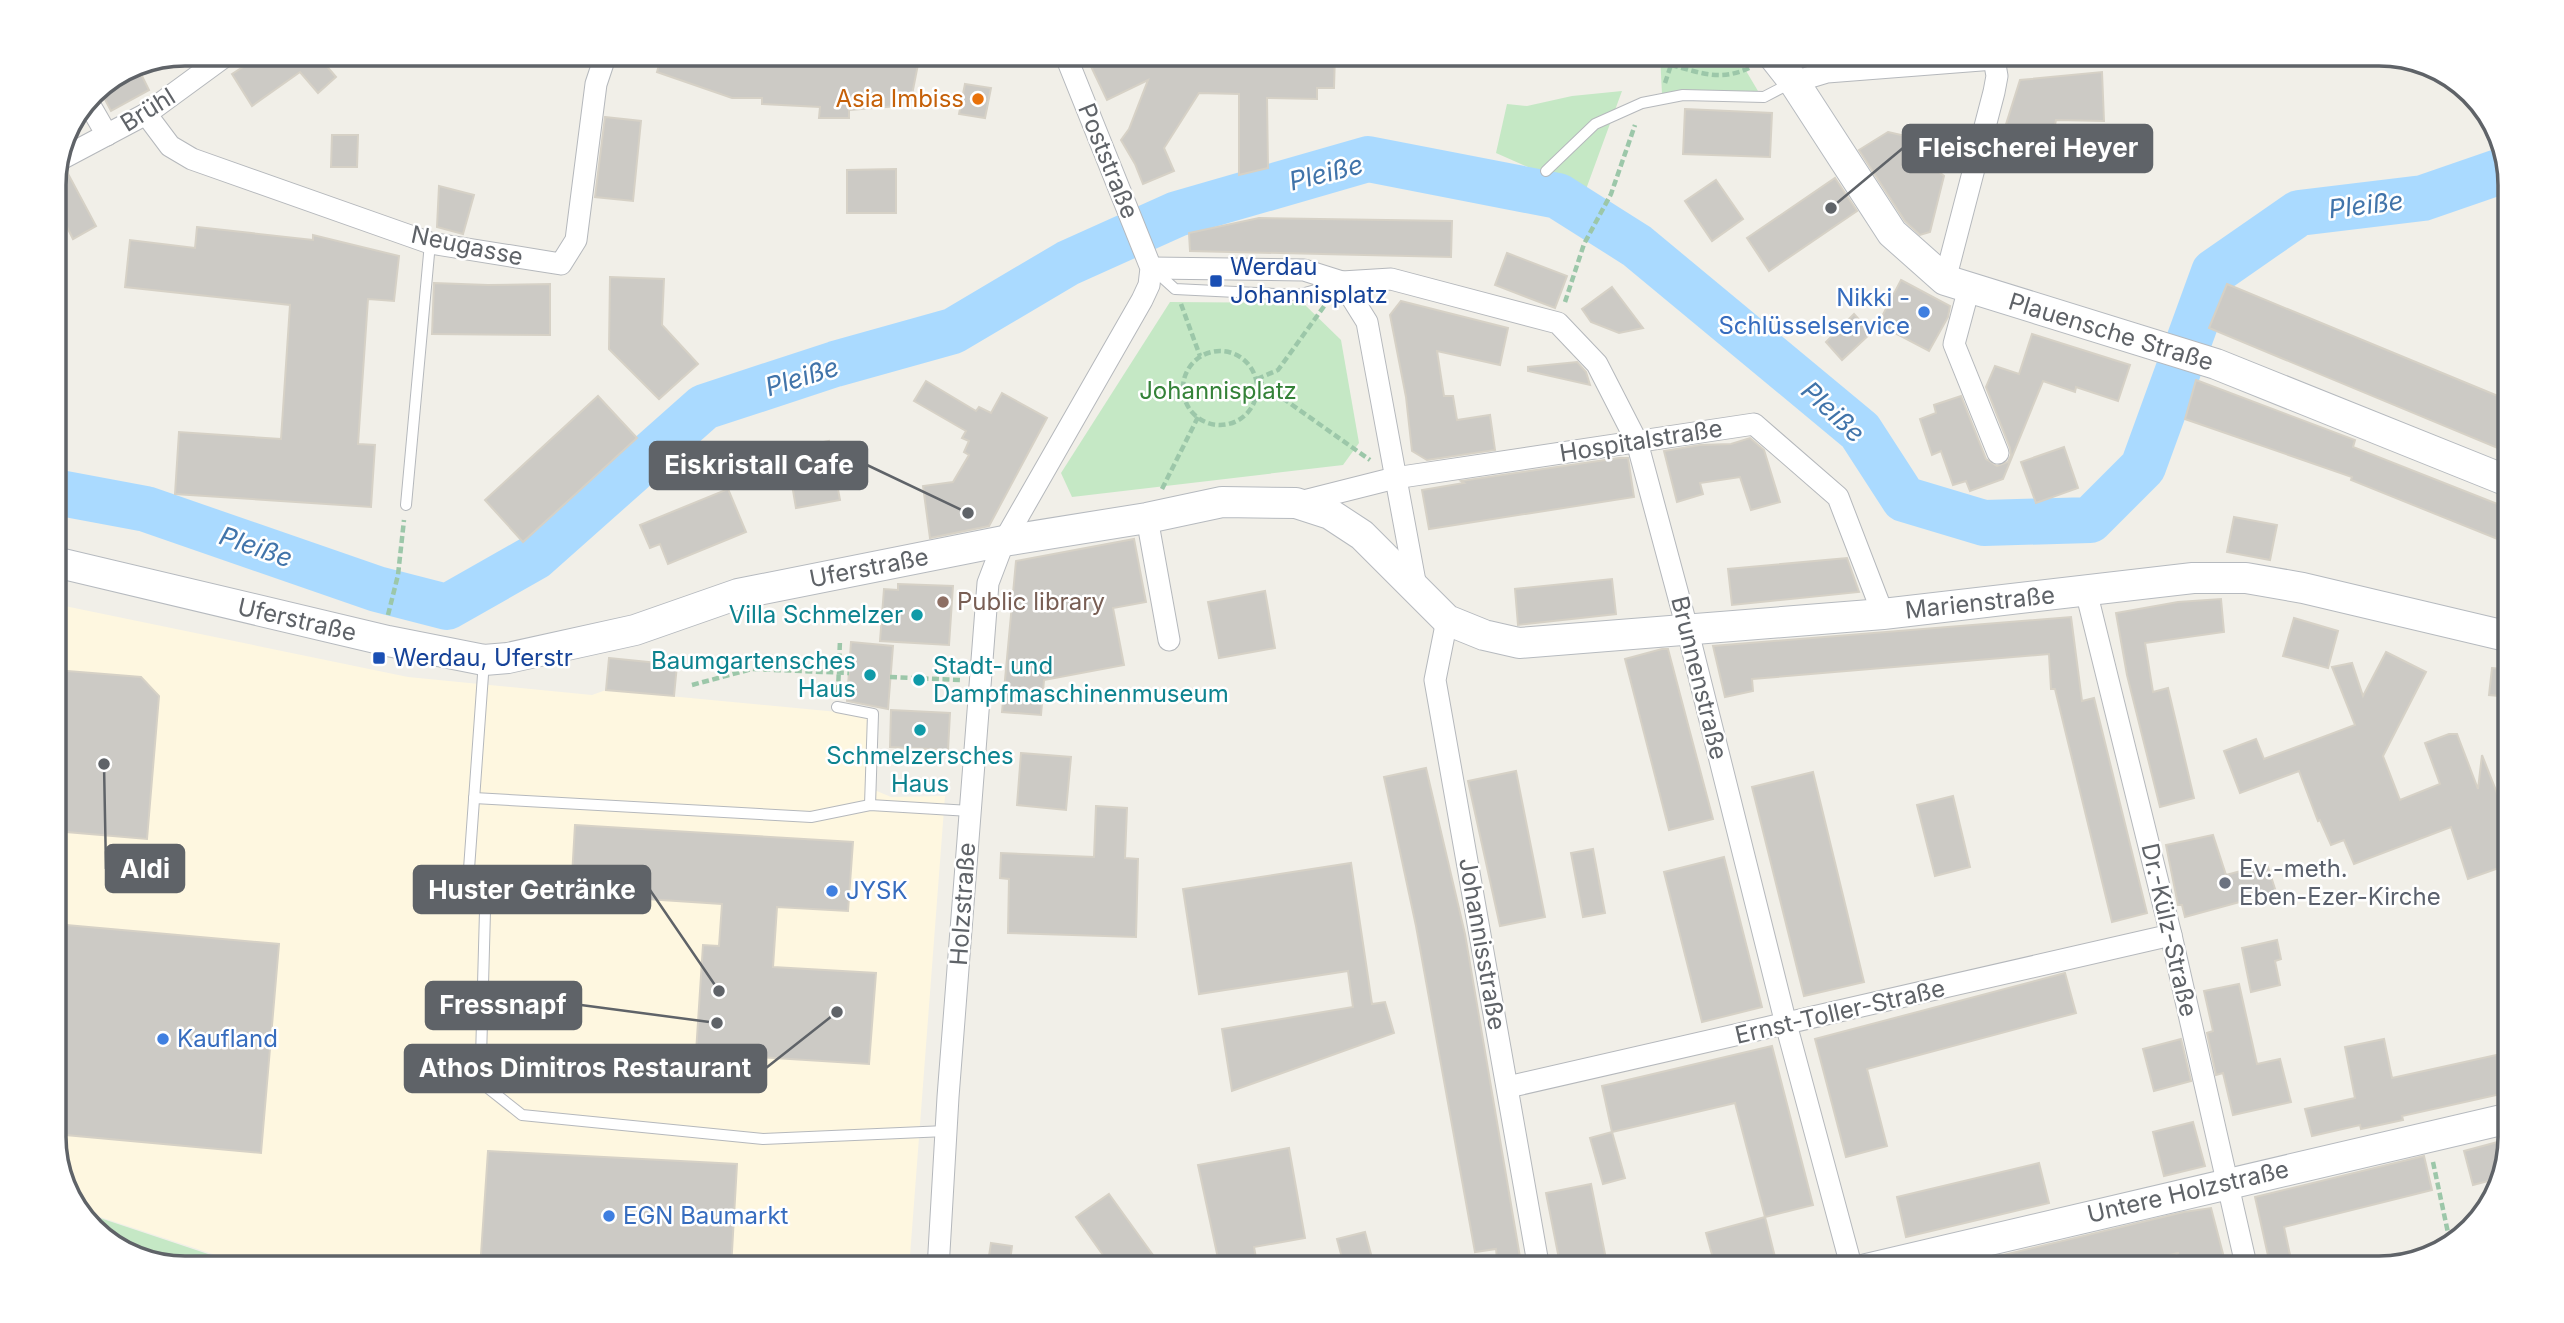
<svg xmlns="http://www.w3.org/2000/svg" width="2564" height="1323" font-family="Inter,sans-serif">
  <style>
    .commercial { fill: #fef7e0 }
    .green { fill: #c5e8c5 }
    .lines { fill: none; stroke-linecap: round; stroke-linejoin: round }
    .river { stroke: #aadaff; stroke-width: 46 }
    .building { fill: #cccac5; stroke: #d6d1c6; stroke-width: 2 }
    .lane-casing { stroke: #b5b8bc; stroke-width: 12 }
    .street-casing { stroke: #b5b8bc; stroke-width: 23 }
    .secondary-casing { stroke: #b6babf; stroke-width: 32 }
    .path { stroke: #9cc7a9; stroke-width: 4.5; stroke-dasharray: 7 3.5; stroke-linecap: butt }
    .lane { stroke: #fff; stroke-width: 10 }
    .street { stroke: #fff; stroke-width: 21 }
    .secondary { stroke: #fff; stroke-width: 30 }
    .food-dot { fill: #e8710a; stroke: #fff; stroke-width: 2.5 }
    .transit-dot { fill: #1a4fb4; stroke: #fff; stroke-width: 2.5 }
    .shop-dot { fill: #3f7fe0; stroke: #fff; stroke-width: 2.5 }
    .education-dot { fill: #8d6e63; stroke: #fff; stroke-width: 2.5 }
    .culture-dot { fill: #0f9aa8; stroke: #fff; stroke-width: 2.5 }
    .worship-dot { fill: #6b7280; stroke: #fff; stroke-width: 2.5 }
    .labels { text-anchor: middle; stroke-width: 5; stroke-linejoin: round; paint-order: stroke }
    .food-label { font-size: 24px; fill: #c56008; stroke: #fff; text-anchor: end }
    .street-label { font-size: 24px; fill: #5f6368; stroke: #fff }
    .transit-label { font-size: 24px; fill: #164399; stroke: #fff; text-anchor: start }
    .shop-label { font-size: 24px; fill: #366cbe; stroke: #fff; text-anchor: start }
    .park-label { font-size: 24px; fill: #348238; stroke: #fff }
    .education-label { font-size: 24px; fill: #785e54; stroke: #fff; text-anchor: start }
    .culture-label { font-size: 24px; fill: #0d838f; stroke: #fff; text-anchor: end }
    .worship-label { font-size: 24px; fill: #5b616d; stroke: #fff; text-anchor: start }
    .water-label { font-size: 26px; font-style: italic; fill: #4174aa; stroke: #fff }
    .rim { fill: none; stroke: #5f6368; stroke-width: 3.5 }
    .leader { fill: none; stroke: #5f6368; stroke-width: 2.5 }
    .callout-dot { fill: #5f6368; stroke: #fff; stroke-width: 2.5 }
    .callout { fill: #5f6368; stroke: #5f6368; stroke-width: 2.5 }
    .callout-label { font-size: 26px; text-anchor: middle; font-weight: bold; fill: #fff }
  </style>
  <rect width="100%" height="100%" fill="#f1efe8"/>
  <polygon class="commercial" points="55,604 408,677 592,695 606,690 869,715 865,786 891,797 945,796 909,1269 258,1269 76,1209 55,1146"/>
  <g class="green">
    <polygon points="1660,54 1736,54 1758,91 1662,94"/>
    <polygon points="1622,91 1585,192 1496,153 1507,104 1527,106 1572,96"/>
    <polygon points="1170,302 1303,303 1341,340 1359,443 1343,465 1072,497 1061,473"/>
    <polygon points="76,1210 253,1269 186,1269 127,1255"/>
  </g>
  <g class="lines">
    <polyline class="river" points="55,492 146,509 377,589 447,607 535,557 704,407 835,364 953,331 1068,263 1177,214 1368,159 1558,196 1637,246 1860,431 1904,499 1984,523 2090,520 2143,467 2214,272 2299,213 2423,198 2507,169"/>
  </g>
  <g class="building">
    <polygon points="263,54 320,54 318,56 336,77 318,93 300,72 252,106 232,74"/>
    <polygon points="662,54 920,54 910,105 849,110 849,118 819,118 820,107 762,104 762,98 732,98 657,72"/>
    <polygon points="1085,54 1335,54 1334,88 1317,88 1317,99 1267,98 1268,168 1239,175 1239,94 1199,93 1164,148 1174,171 1143,184 1135,164 1121,140 1129,129 1148,80 1107,100"/>
    <polygon points="136,64 149,90 111,111 99,88"/>
    <polygon points="2102,72 2104,121 2056,120 2048,158 1997,153 2020,80"/>
    <polygon points="965,84 991,88 985,118 959,114"/>
    <polygon points="1685,109 1772,113 1770,157 1683,154"/>
    <polygon points="605,117 641,121 633,201 595,197"/>
    <polygon points="1888,132 1923,140 1920,157 1944,176 1930,232 1920,235 1905,221 1859,150"/>
    <polygon points="332,135 358,135 357,167 331,167"/>
    <polygon points="896,169 896,213 847,213 847,170"/>
    <polygon points="58,170 66,170 96,226 73,239 67,227 55,234 55,177"/>
    <polygon points="1835,178 1857,211 1769,271 1747,238"/>
    <polygon points="1716,180 1743,219 1712,241 1685,201"/>
    <polygon points="439,186 474,195 463,234 437,227"/>
    <polygon points="1259,218 1452,221 1451,257 1190,251 1189,233"/>
    <polygon points="197,227 313,240 313,235 399,256 394,301 368,299 358,444 375,445 371,507 175,494 179,432 281,439 290,305 125,287 130,240 195,248"/>
    <polygon points="1507,253 1567,276 1555,308 1495,285"/>
    <polygon points="610,277 664,279 662,325 698,364 659,399 609,349"/>
    <polygon points="1901,280 1950,306 1948,317 1929,351 1878,324"/>
    <polygon points="434,283 488,285 550,284 550,335 432,334"/>
    <polygon points="2227,284 2510,401 2510,426 2500,449 2209,328"/>
    <polygon points="1612,287 1643,328 1619,333 1591,322 1582,309"/>
    <polygon points="1401,301 1508,328 1500,365 1437,351 1444,396 1453,396 1457,420 1490,415 1495,450 1427,460 1412,451 1406,397 1390,315"/>
    <polygon points="1854,314 1871,333 1842,360 1826,342"/>
    <polygon points="2032,334 2130,365 2118,401 2076,387 2075,392 2043,381 2003,479 1970,491 1966,481 1953,485 1941,451 1932,455 1920,419 1936,413 1934,405 1961,396 1986,459 1997,466 2008,462 2011,455 2010,448 1986,387 1995,366 2019,374"/>
    <polygon points="1577,362 1586,372 1590,385 1528,371 1528,367"/>
    <polygon points="2196,380 2355,440 2353,447 2510,509 2510,544 2351,480 2352,477 2185,419"/>
    <polygon points="926,381 976,411 979,407 991,413 1002,393 1047,418 989,526 930,538 923,486 953,482 969,455 964,452 969,441 962,438 966,431 914,401"/>
    <polygon points="598,396 637,438 523,542 485,500"/>
    <polygon points="1750,438 1764,450 1780,502 1751,510 1740,477 1700,483 1703,494 1677,502 1664,451 1700,445 1731,444"/>
    <polygon points="829,441 840,500 796,508 786,449"/>
    <polygon points="2064,447 2078,488 2036,503 2021,462"/>
    <polygon points="1619,458 1628,458 1634,497 1429,529 1422,490 1464,483 1461,481"/>
    <polygon points="728,489 746,532 668,564 660,544 650,548 640,525"/>
    <polygon points="2234,517 2277,525 2270,560 2227,552"/>
    <polygon points="1134,539 1146,602 1113,608 1124,665 1044,680 1041,715 1002,712 1016,561"/>
    <polygon points="1847,558 1859,592 1732,605 1728,569"/>
    <polygon points="1612,579 1616,614 1518,625 1515,589"/>
    <polygon points="898,584 953,586 949,645 880,641 884,589 898,590"/>
    <polygon points="1265,591 1275,648 1219,658 1208,602"/>
    <polygon points="2221,599 2224,632 2145,643 2153,692 2168,688 2194,798 2160,807 2127,675 2116,613 2178,602"/>
    <polygon points="2071,617 2082,701 2094,698 2147,913 2112,922 2055,689 2051,689 2049,654 1752,679 1753,691 1725,697 1713,646"/>
    <polygon points="2294,618 2338,631 2328,668 2283,656"/>
    <polygon points="851,642 893,646 888,709 847,701"/>
    <polygon points="1662,649 1668,649 1713,819 1669,830 1625,659"/>
    <polygon points="2386,652 2426,672 2383,756 2400,800 2440,784 2425,743 2449,734 2457,734 2478,789 2482,755 2510,826 2510,864 2468,879 2451,827 2354,864 2344,840 2331,845 2320,820 2318,821 2299,771 2240,793 2224,751 2256,739 2264,759 2355,725 2332,667 2352,663 2363,696"/>
    <polygon points="609,658 677,665 674,696 606,690"/>
    <polygon points="2492,668 2510,670 2510,697 2489,695"/>
    <polygon points="55,670 141,677 159,696 147,839 55,831"/>
    <polygon points="891,710 950,713 948,750 890,747"/>
    <polygon points="1021,753 1071,757 1066,810 1017,805"/>
    <polygon points="1426,768 1465,934 1522,1269 1498,1269 1496,1249 1475,1252 1416,926 1384,777"/>
    <polygon points="1516,771 1545,917 1500,926 1468,781"/>
    <polygon points="1813,772 1864,982 1804,996 1752,787"/>
    <polygon points="1953,796 1970,867 1935,876 1917,805"/>
    <polygon points="1096,806 1127,808 1125,858 1138,859 1136,937 1008,933 1009,879 1000,878 1001,853 1094,857"/>
    <polygon points="575,825 853,842 848,911 777,907 773,967 876,973 869,1064 696,1053 703,945 719,946 722,904 571,894"/>
    <polygon points="2213,835 2226,875 2267,864 2276,892 2185,917 2182,905 2178,905 2166,845"/>
    <polygon points="1593,849 1605,913 1583,917 1571,853"/>
    <polygon points="1724,857 1762,1007 1702,1022 1664,872"/>
    <polygon points="1351,863 1372,1004 1385,1002 1394,1033 1232,1091 1222,1029 1353,1007 1348,971 1199,994 1183,889"/>
    <polygon points="55,924 279,944 261,1153 55,1134"/>
    <polygon points="2277,940 2281,959 2275,961 2280,985 2251,992 2242,948"/>
    <polygon points="2065,973 2076,1013 1867,1069 1887,1146 1846,1157 1815,1039"/>
    <polygon points="2239,984 2257,1064 2280,1059 2291,1102 2233,1115 2223,1073 2216,1075 2207,1033 2213,1031 2204,991"/>
    <polygon points="2181,1039 2191,1081 2154,1091 2143,1049"/>
    <polygon points="2384,1039 2392,1078 2510,1052 2510,1092 2402,1116 2403,1120 2361,1129 2360,1125 2312,1136 2305,1109 2355,1098 2345,1047"/>
    <polygon points="1772,1046 1813,1205 1765,1217 1735,1103 1612,1132 1602,1086"/>
    <polygon points="2193,1122 2205,1166 2164,1176 2153,1132"/>
    <polygon points="1612,1132 1625,1178 1603,1184 1590,1138"/>
    <polygon points="2509,1139 2500,1178 2473,1185 2464,1151"/>
    <polygon points="1289,1148 1305,1238 1254,1247 1258,1269 1231,1269 1229,1261 1219,1263 1198,1165"/>
    <polygon points="488,1151 737,1164 731,1269 480,1269"/>
    <polygon points="2424,1156 2432,1190 2284,1227 2293,1269 2271,1269 2255,1197"/>
    <polygon points="2039,1163 2049,1203 1906,1237 1897,1197"/>
    <polygon points="1591,1184 1608,1269 1561,1269 1546,1193"/>
    <polygon points="1109,1194 1163,1269 1113,1269 1076,1217"/>
    <polygon points="2211,1208 2227,1269 2183,1269 2178,1253 2115,1269 1979,1269 1978,1261 2184,1212"/>
    <polygon points="1765,1217 1778,1269 1716,1269 1706,1233"/>
    <polygon points="1365,1232 1375,1269 1345,1269 1337,1239"/>
    <polygon points="991,1243 1012,1246 1009,1269 987,1269"/>
  </g>
  <g class="lines">
    <defs>
      <g id="lane">
        <polyline points="1546,171 1595,124 1642,103 1683,95 1764,97 1791,83"/>
        <polyline points="1154,270 1175,289 1298,295 1336,284"/>
        <polyline points="406,505 430,243"/>
        <polyline points="484,661 469,869 485,911 481,1058 488,1088 522,1115 763,1139 946,1131"/>
        <polyline points="837,707 873,714 870,805"/>
        <polyline points="474,798 811,817 870,805 970,811"/>
      </g>
      <g id="street">
        <polyline points="1794,82 1827,72 1994,59 2012,54"/>
        <polyline points="88,102 107,135"/>
        <polyline points="146,114 170,146 192,159 430,243 561,264 576,240 596,84 606,54"/>
        <polyline points="63,158 146,114 228,54"/>
        <polyline points="1151,268 1304,270 1342,282 1367,322 1416,587"/>
        <polyline points="1945,280 1994,92 1997,76 1994,59"/>
        <polyline points="1342,282 1391,279 1558,323 1597,364 1637,442 1687,628 1786,1024 1852,1269"/>
        <polyline points="1969,288 1954,344 1998,453"/>
        <polyline points="1296,503 1395,478 1754,424 1838,497 1883,614"/>
        <polyline points="1147,518 1169,640"/>
        <polyline points="2086,591 2171,935 2247,1269"/>
        <polyline points="1447,620 1435,680 1539,1269"/>
        <polyline points="1508,1087 2171,935"/>
        <polyline points="938,1269 948,1097 988,583 1004,541 1142,300 1149,285 1151,268 1065,54"/>
      </g>
      <g id="secondary">
        <polyline points="1772,54 1794,82 1892,233 1945,280 2216,364 2510,482"/>
        <polyline points="55,562 388,641 484,660 508,658 635,630 738,594 1004,541 1147,518 1222,502 1296,503 1330,514 1362,535 1447,620 1484,635 1519,643 1883,614 2193,578 2246,578 2303,588 2510,637"/>
        <polyline points="1866,1269 2510,1118"/>
      </g>
    </defs>
    <use href="#lane" class="lane-casing"/>
    <use href="#street" class="street-casing"/>
    <use href="#secondary" class="secondary-casing"/>
    <g class="path">
      <path d="M 1671,65 C 1702,73 1721,82 1751,67"/>
      <polyline points="1665,83 1671,65 1668,54"/>
      <polyline points="1565,302 1584,244 1611,194 1635,125"/>
      <polyline points="1181,304 1200,356"/>
      <circle cx="1220" cy="388" r="37"/>
      <polyline points="1257,379 1278,370 1325,305"/>
      <polyline points="1257,380 1370,460"/>
      <polyline points="1162,489 1198,417"/>
      <polyline points="388,615 398,575 404,520"/>
      <polyline points="890,677 960,680"/>
      <polyline points="692,685 752,669 849,673"/>
      <polyline points="838,692 840,640"/>
      <polyline points="2433,1162 2451,1247"/>
    </g>
    <use href="#lane" class="lane"/>
    <use href="#street" class="street"/>
    <use href="#secondary" class="secondary"/>
  </g>
  <circle class="food-dot" cx="978" cy="99" r="7"/>
  <g class="transit-dot">
    <rect x="1209" y="274" width="14" height="14" rx="3.5"/>
    <rect x="372" y="651" width="14" height="14" rx="3.5"/>
  </g>
  <g class="shop-dot">
    <circle cx="1924" cy="312" r="7"/>
    <circle cx="832" cy="891" r="7"/>
    <circle cx="163" cy="1039" r="7"/>
    <circle cx="609" cy="1216" r="7"/>
  </g>
  <circle class="education-dot" cx="943" cy="602" r="7"/>
  <g class="culture-dot">
    <circle cx="917" cy="615" r="7"/>
    <circle cx="870" cy="675" r="7"/>
    <circle cx="919" cy="680" r="7"/>
    <circle cx="920" cy="730" r="7"/>
  </g>
  <circle class="worship-dot" cx="2225" cy="883" r="7"/>
  <g class="labels">
    <g class="food-label">
      <text x="964" y="107">Asia Imbiss</text>
    </g>
    <g class="street-label">
      <text transform="translate(148 110) rotate(-32)" y="8">Brühl</text>
      <text transform="translate(1108 161) rotate(68)" y="8">Poststraße</text>
      <text transform="translate(467 246) rotate(12)" y="8">Neugasse</text>
      <text transform="translate(2111 332) rotate(17)" y="8">Plauensche Straße</text>
      <text transform="translate(1641 441) rotate(-9)" y="8">Hospitalstraße</text>
      <text transform="translate(869 568) rotate(-11)" y="8">Uferstraße</text>
      <text transform="translate(1980 603) rotate(-6)" y="8">Marienstraße</text>
      <text transform="translate(297 620) rotate(13)" y="8">Uferstraße</text>
      <text transform="translate(1699 678) rotate(76)" y="8">Brunnenstraße</text>
      <text transform="translate(963 904) rotate(-86)" y="8">Holzstraße</text>
      <text transform="translate(2169 930) rotate(77)" y="8">Dr.-Külz-Straße</text>
      <text transform="translate(1482 944) rotate(80)" y="8">Johannisstraße</text>
      <text transform="translate(1840 1012) rotate(-13)" y="8">Ernst-Toller-Straße</text>
      <text transform="translate(2188 1192) rotate(-13)" y="8">Untere Holzstraße</text>
    </g>
    <g class="transit-label">
      <text x="1230" y="275">Werdau<tspan x="1230" dy="28">Johannisplatz</tspan></text>
      <text x="393" y="666">Werdau, Uferstr</text>
    </g>
    <g class="shop-label">
      <text x="1910" y="306" text-anchor="end">Nikki -<tspan x="1910" dy="28">Schlüsselservice</tspan></text>
      <text x="846" y="899">JYSK</text>
      <text x="177" y="1047">Kaufland</text>
      <text x="623" y="1224">EGN Baumarkt</text>
    </g>
    <g class="park-label">
      <text x="1218" y="399">Johannisplatz</text>
    </g>
    <g class="education-label">
      <text x="957" y="610">Public library</text>
    </g>
    <g class="culture-label">
      <text x="903" y="623">Villa Schmelzer</text>
      <text x="856" y="669">Baumgartensches<tspan x="856" dy="28">Haus</tspan></text>
      <text x="933" y="674" text-anchor="start">Stadt- und<tspan x="933" dy="28">Dampfmaschinenmuseum</tspan></text>
      <text x="920" y="764" text-anchor="middle">Schmelzersches<tspan x="920" dy="28">Haus</tspan></text>
    </g>
    <g class="worship-label">
      <text x="2239" y="877">Ev.-meth.<tspan x="2239" dy="28">Eben-Ezer-Kirche</tspan></text>
    </g>
    <g class="water-label">
      <text transform="translate(1326 173) rotate(-14)" y="9">Pleiße</text>
      <text transform="translate(2366 205) rotate(-7)" y="9">Pleiße</text>
      <text transform="translate(802 377) rotate(-17)" y="9">Pleiße</text>
      <text transform="translate(1833 412) rotate(43)" y="9">Pleiße</text>
      <text transform="translate(256 547) rotate(19)" y="9">Pleiße</text>
    </g>
  </g>
  <path d="M0 0H2564V1323H0ZM185 66H2379A119 119 0 0 1 2498 185V1137A119 119 0 0 1 2379 1256H185A119 119 0 0 1 66 1137V185A119 119 0 0 1 185 66Z" fill="#fff" fill-rule="evenodd"/>
  <path class="rim" d="M185 66H2379A119 119 0 0 1 2498 185V1137A119 119 0 0 1 2379 1256H185A119 119 0 0 1 66 1137V185A119 119 0 0 1 185 66Z"/>
  <path class="leader" d="M1831 208L1903 148M968 513L867 465M104 764L106 869M719 991L650 890M717 1023L581 1005M837 1012L766 1068"/>
  <g class="callout-dot">
    <circle cx="1831" cy="208" r="7"/>
    <circle cx="968" cy="513" r="7"/>
    <circle cx="104" cy="764" r="7"/>
    <circle cx="719" cy="991" r="7"/>
    <circle cx="717" cy="1023" r="7"/>
    <circle cx="837" cy="1012" r="7"/>
  </g>
  <g class="callout">
    <rect x="1903" y="125" width="249" height="47" rx="7"/>
    <rect x="650" y="442" width="217" height="47" rx="7"/>
    <rect x="106" y="845" width="78" height="47" rx="7"/>
    <rect x="414" y="866" width="236" height="47" rx="7"/>
    <rect x="426" y="982" width="155" height="47" rx="7"/>
    <rect x="405" y="1045" width="361" height="47" rx="7"/>
  </g>
  <g class="callout-label">
    <text x="2028" y="157">Fleischerei Heyer</text>
    <text x="759" y="474">Eiskristall Cafe</text>
    <text x="145" y="878">Aldi</text>
    <text x="532" y="899">Huster Getränke</text>
    <text x="503" y="1014">Fressnapf</text>
    <text x="585" y="1077">Athos Dimitros Restaurant</text>
  </g>
</svg>
